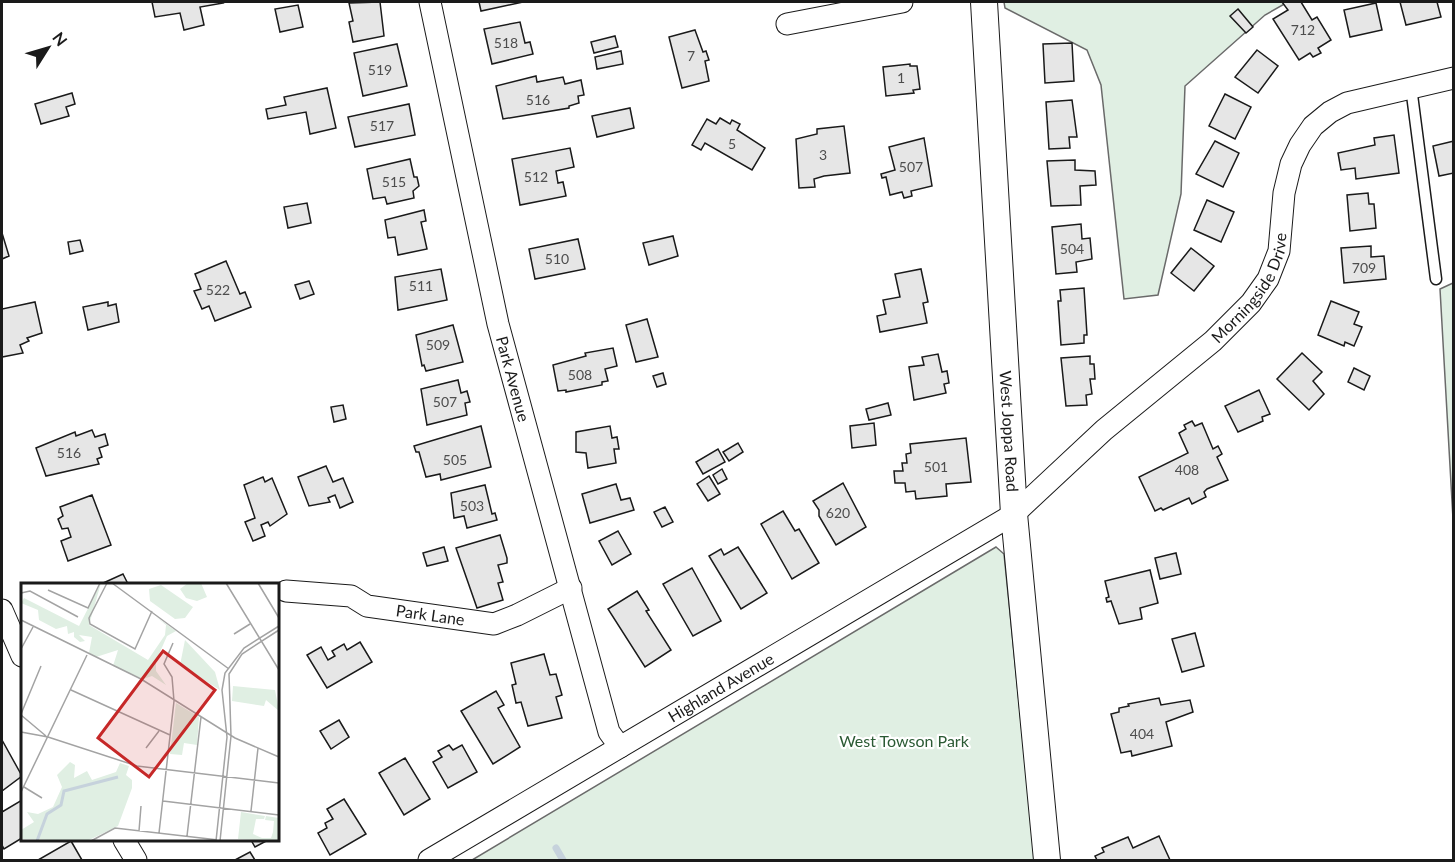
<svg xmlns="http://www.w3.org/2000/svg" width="1455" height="862" font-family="Lato,sans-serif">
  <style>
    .green { fill: #e0efe3; stroke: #6a6a6a; stroke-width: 1.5 }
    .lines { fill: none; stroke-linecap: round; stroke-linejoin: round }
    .stream { stroke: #c6d2dc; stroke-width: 7 }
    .building { fill: #e6e6e6; stroke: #1a1a1a; stroke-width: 1.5 }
    .service-casing { stroke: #1a1a1a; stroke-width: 13 }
    .minor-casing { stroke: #1a1a1a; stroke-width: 23 }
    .tertiary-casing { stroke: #1a1a1a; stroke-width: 28 }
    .service { stroke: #fff; stroke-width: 10 }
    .minor { stroke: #fff; stroke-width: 21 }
    .tertiary { stroke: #fff; stroke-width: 26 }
    .labels { text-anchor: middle; stroke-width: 4.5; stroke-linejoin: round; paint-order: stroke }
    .number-label { font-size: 14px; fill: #4d4d4d }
    .street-label { font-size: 16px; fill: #1a1a1a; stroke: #fff }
    .park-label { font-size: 16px; fill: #2b5a34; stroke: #fff }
    .inset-river { fill: none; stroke: #c6d2dc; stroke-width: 3 }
    .inset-road { fill: none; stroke: #a3a3a3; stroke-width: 1.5 }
    .view { fill: #c62828; fill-opacity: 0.15; stroke: #c62828; stroke-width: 3 }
    .inset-edge { fill: none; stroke: #1a1a1a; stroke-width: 3 }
  </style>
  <rect width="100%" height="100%" fill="#fff"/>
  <g class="green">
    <polygon points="1004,2 1288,2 1265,15 1185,86 1181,194 1158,295 1124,299 1101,85 1087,50 1005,8"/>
    <polygon points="1453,283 1453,519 1440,289"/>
    <polygon points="996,547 1004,554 1035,860 472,860"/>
  </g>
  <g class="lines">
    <polyline class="stream" points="556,848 563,860"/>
  </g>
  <g class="building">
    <polygon points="152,2 222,2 223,3 200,7 204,25 184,30 180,13 155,17"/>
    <polygon points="380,2 384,36 353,42 349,22 353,21 349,3"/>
    <polygon points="479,2 523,2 481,11"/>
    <polygon points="1282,2 1301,2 1312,20 1317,17 1331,40 1318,48 1321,53 1313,57 1310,53 1299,60 1273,19 1288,10"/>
    <polygon points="1400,2 1437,2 1441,17 1406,25"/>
    <polygon points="1376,3 1382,30 1350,37 1344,10"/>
    <polygon points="298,5 303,27 280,32 275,9"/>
    <polygon points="1238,9 1253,27 1246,33 1230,16"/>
    <polygon points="520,22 525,43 530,42 533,54 492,64 484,29"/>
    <polygon points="695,30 703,52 706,51 709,60 705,61 709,81 682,88 669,37"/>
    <polygon points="615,36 618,47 594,53 591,42"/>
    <polygon points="1072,43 1074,81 1045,83 1043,44"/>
    <polygon points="397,44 407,86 363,96 354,53"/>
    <polygon points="1257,50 1278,66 1258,93 1235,77"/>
    <polygon points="621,51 623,64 597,69 595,57"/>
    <polygon points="910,64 910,66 917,66 920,89 913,90 914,93 886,96 883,67"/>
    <polygon points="536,76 537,82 563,77 565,84 581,80 584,95 578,96 579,103 569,106 569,108 503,119 496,86"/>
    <polygon points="327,88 336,128 310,134 306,112 268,119 266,109 286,105 284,97"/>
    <polygon points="72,93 75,104 66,107 69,116 41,124 35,104"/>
    <polygon points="1225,94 1251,107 1235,139 1209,126"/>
    <polygon points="1072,100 1077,137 1069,137 1070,148 1049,149 1046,102"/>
    <polygon points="409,104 415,135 355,147 348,117"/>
    <polygon points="630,108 634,128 597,137 592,116"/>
    <polygon points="720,118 730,124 732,120 740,124 737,130 765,148 752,170 705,143 701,150 692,145 707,119 716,124"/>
    <polygon points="844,126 850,173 824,176 814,179 815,187 799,188 796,139 817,134 817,129"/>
    <polygon points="1394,135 1399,173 1356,179 1355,168 1341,170 1338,153 1375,145 1374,138"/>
    <polygon points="924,138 932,186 911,191 912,196 904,198 902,192 890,195 886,177 882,178 881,174 895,170 889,147"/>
    <polygon points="1215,141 1239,153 1223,187 1196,174"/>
    <polygon points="1454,141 1454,173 1439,176 1433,146"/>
    <polygon points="570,148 574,167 556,171 558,183 563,182 566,196 520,205 512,159"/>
    <polygon points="410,159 414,177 417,177 419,186 413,191 414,198 387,204 385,197 373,199 367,169"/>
    <polygon points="1075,160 1075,170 1095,171 1096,185 1080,186 1081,205 1051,206 1047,161"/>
    <polygon points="1368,193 1369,204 1374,204 1376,228 1350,231 1347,195"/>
    <polygon points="1207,200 1234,212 1221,242 1194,230"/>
    <polygon points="307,203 311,223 288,228 284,207"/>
    <polygon points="424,210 426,221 421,222 427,249 398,255 395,237 388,238 385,220"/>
    <polygon points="1081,224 1082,239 1090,238 1092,259 1076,262 1077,272 1056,274 1052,227"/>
    <polygon points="2,233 9,256 2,259"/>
    <polygon points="673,236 678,256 649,265 643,243"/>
    <polygon points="578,239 585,269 535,279 529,249"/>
    <polygon points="80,240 83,251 70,254 68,242"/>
    <polygon points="1371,246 1371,257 1384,256 1386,279 1344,283 1341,248"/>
    <polygon points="1191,248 1214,266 1194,291 1171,273"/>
    <polygon points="226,261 240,294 245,292 251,307 215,321 209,306 202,309 194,291 201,289 195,274"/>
    <polygon points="441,269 447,300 398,310 395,277"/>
    <polygon points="921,269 928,302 923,303 927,323 880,332 877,316 886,314 883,300 900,297 895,274"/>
    <polygon points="309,281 314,294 300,299 295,285"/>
    <polygon points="1084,288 1087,335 1084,335 1084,343 1061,345 1058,301 1061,301 1060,290"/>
    <polygon points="1331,301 1359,312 1354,324 1362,327 1354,346 1345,342 1344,346 1318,335"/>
    <polygon points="35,302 42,333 27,338 29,341 20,345 23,353 2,357 2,309"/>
    <polygon points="108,302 108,306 116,304 119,322 88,330 83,307"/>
    <polygon points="647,319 658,357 636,362 626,325"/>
    <polygon points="453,325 463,362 426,371 424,365 422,366 416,335"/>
    <polygon points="613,348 617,366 605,369 608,381 602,382 602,385 566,392 566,390 558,391 553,365 586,356 585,353"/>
    <polygon points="1302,353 1322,372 1313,381 1324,394 1309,410 1277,379"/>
    <polygon points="938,354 942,372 947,371 949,383 944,384 946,393 914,400 909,367 924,365 922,357"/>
    <polygon points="1090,356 1090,364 1094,364 1095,379 1090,379 1092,394 1086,395 1087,405 1066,406 1061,358"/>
    <polygon points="1354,368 1370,376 1364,390 1348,382"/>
    <polygon points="663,373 666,384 657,387 653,376"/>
    <polygon points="458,380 461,393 467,391 470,402 465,403 467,415 427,425 421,389"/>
    <polygon points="1259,390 1270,414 1262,417 1263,421 1238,432 1225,406"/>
    <polygon points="888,403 891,415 869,420 866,409"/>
    <polygon points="343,405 346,419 334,422 331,407"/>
    <polygon points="1192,421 1195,426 1202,423 1213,449 1218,446 1222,454 1217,457 1228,480 1207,489 1204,492 1206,497 1192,504 1189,498 1163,510 1161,508 1155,511 1139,477 1188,453 1179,433 1186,429 1184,425"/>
    <polygon points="874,423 876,445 852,448 850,426"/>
    <polygon points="481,426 491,467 441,480 440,474 426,477 419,452 416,452 414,446"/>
    <polygon points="610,426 612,438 617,437 619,449 614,449 616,463 588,468 586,453 576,452 576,432"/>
    <polygon points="92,430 95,437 105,434 108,445 99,448 102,457 97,459 99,464 46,476 36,448 75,432 76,436"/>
    <polygon points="966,438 971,482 946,484 947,496 916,499 915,491 906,492 905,483 895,483 894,471 903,471 902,463 907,463 906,454 911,453 910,444"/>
    <polygon points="738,443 743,452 729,461 723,452"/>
    <polygon points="718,449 725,462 703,474 696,462"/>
    <polygon points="326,466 333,482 343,478 353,502 340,508 335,495 328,498 330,502 309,506 298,477"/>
    <polygon points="722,469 727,479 718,484 713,475"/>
    <polygon points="709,476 720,494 708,501 697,484"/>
    <polygon points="263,477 265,482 272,478 287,514 270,526 268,522 261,525 265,536 253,541 245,522 255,518 244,485"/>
    <polygon points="843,483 866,527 836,545 819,516 819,510 813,501"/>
    <polygon points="616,484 621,500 630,498 634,510 590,523 582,494"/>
    <polygon points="485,485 492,514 495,513 497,520 467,528 464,516 454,518 451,493"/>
    <polygon points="92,495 111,545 68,561 61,541 71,537 68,528 62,529 58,519 63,516 60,507"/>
    <polygon points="665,507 673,522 662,527 654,512"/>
    <polygon points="783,511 795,531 799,529 819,563 792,579 761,524"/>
    <polygon points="618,531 631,554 612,565 599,541"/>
    <polygon points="500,535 507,558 507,563 498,565 503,582 498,583 503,600 477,608 456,548"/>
    <polygon points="444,547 448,561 427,566 423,553"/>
    <polygon points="738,547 767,593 741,609 709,556 721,549 724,555"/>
    <polygon points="1176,553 1181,574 1160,579 1155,558"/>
    <polygon points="692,568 721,621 693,636 663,584"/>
    <polygon points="1150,570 1158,603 1140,608 1142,619 1119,624 1111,601 1107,602 1106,598 1109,597 1105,581"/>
    <polygon points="123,574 128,584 101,584"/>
    <polygon points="637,591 649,610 646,611 671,650 645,667 608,609"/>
    <polygon points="1195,633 1204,666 1182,672 1172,639"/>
    <polygon points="360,642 372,662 327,688 307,655 321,647 328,660 335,656 332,651 344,644 347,650"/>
    <polygon points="544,654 550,675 556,674 562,695 556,697 562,718 528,726 521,702 516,703 512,685 516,684 511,663"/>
    <polygon points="496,691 504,705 498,708 520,747 493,764 461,711"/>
    <polygon points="1159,698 1161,705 1190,700 1193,712 1166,722 1172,746 1132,756 1131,751 1121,753 1111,714 1119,712 1119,708 1129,706 1128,704"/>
    <polygon points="339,720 349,737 331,749 320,731"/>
    <polygon points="2,740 22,776 2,791"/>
    <polygon points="449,745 453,750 462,745 477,772 448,788 433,762 442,757 438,751"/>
    <polygon points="405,758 430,799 404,815 379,773"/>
    <polygon points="344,799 366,834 330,855 318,833 327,828 325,823 333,819 327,809"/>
    <polygon points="22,800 22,838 4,849 2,845 2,812"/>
    <polygon points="1159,836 1170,860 1097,860 1095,856 1104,852 1102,848 1128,837 1133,848"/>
    <polygon points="251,840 268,840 255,847"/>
    <polygon points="71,841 82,860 38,860"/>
    <polygon points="250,852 255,860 235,860"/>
  </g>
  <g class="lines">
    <defs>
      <polyline id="service" points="1411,87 1436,279"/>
      <g id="minor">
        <path id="s1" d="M 430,2 L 498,324 L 609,732 L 620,747"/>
        <polyline points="787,24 902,2"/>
        <path id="s2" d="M 286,591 L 351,596 L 367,606 L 494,624 L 517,615 L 571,588"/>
        <polyline points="2,610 22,656"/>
        <polyline points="124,840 136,860"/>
        <path id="s3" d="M 429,860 L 1014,514 L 1104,430 L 1213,341 L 1251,303 L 1268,279 L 1279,251 L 1284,193 L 1291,164 L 1300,145 L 1313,126 L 1330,112 L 1347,103 L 1454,78"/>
      </g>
      <g id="tertiary">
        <path id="s4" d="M 984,2 L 1014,514 L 1047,860"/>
      </g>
    </defs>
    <use href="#service" class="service-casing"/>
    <use href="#minor" class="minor-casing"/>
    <use href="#tertiary" class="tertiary-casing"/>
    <use href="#service" class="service"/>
    <use href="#minor" class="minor"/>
    <use href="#tertiary" class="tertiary"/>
  </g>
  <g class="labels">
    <g class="number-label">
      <text x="1303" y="35">712</text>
      <text x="506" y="48">518</text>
      <text x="691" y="61">7</text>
      <text x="380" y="75">519</text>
      <text x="901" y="83">1</text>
      <text x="538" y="105">516</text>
      <text x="382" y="131">517</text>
      <text x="732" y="149">5</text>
      <text x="823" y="160">3</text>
      <text x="911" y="172">507</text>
      <text x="536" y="182">512</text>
      <text x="394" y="187">515</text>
      <text x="1072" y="254">504</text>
      <text x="557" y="264">510</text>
      <text x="1364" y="273">709</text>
      <text x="421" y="291">511</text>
      <text x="218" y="295">522</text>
      <text x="438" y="350">509</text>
      <text x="580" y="380">508</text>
      <text x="445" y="407">507</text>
      <text x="69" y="458">516</text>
      <text x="455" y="465">505</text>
      <text x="936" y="472">501</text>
      <text x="1187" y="475">408</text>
      <text x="472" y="511">503</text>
      <text x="838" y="518">620</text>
      <text x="1142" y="739">404</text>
    </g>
    <g class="street-label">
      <text dy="6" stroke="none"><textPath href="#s3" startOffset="1010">Morningside Drive</textPath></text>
      <text dy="6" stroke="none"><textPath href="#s1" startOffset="386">Park Avenue</textPath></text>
      <text dy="6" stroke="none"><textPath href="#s4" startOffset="430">West Joppa Road</textPath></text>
      <text dy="6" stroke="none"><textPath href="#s2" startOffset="148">Park Lane</textPath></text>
      <text dy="6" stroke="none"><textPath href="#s3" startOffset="339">Highland Avenue</textPath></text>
    </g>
    <g class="park-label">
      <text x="904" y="747">West Towson Park</text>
    </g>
  </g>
  <g transform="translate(21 583)">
    <rect width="258" height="258" fill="#fff"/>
    <path d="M 80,0 L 68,42 L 127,77 L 144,52 L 145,42 L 135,34 L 155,48 L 146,53 L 135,78 L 135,88 L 145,102 L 131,93 L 122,96 L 92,83 L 97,67 L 75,74 L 68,70 L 71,54 L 58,52 L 64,58 L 59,59 L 53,54 L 53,49 L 47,51 L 46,43 L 35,46 L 18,37 L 17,27 L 0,20 L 3,15 L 58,43 ZM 167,0 L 180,0 L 186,14 L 176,18 L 165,15 L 159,6 ZM 140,2 L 172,24 L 164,35 L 154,36 L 129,18 L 128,6 ZM 164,57 L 194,89 L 199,107 L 159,82 ZM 212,103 L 254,107 L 258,128 L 245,117 L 243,123 L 211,118 ZM 155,120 L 178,134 L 176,162 L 163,160 L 161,172 L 149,171 ZM 49,179 L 54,182 L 53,195 L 66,188 L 71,197 L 95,189 L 99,180 L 108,183 L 105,192 L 111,197 L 111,205 L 97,243 L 66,258 L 0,256 L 0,247 L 13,239 L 6,229 L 17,231 L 32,224 L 41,204 L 36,192 ZM 220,229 L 244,233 L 243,236 L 235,236 L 232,251 L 241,255 L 250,255 L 252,249 L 253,238 L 244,237 L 245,233 L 258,235 L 258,258 L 217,256 Z" fill="#e0efe3"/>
    <path class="inset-river" d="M 16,258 L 26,231 L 40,222 L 43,208 L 97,194"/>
    <path class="inset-road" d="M 86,0 L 68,35 L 69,41 L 114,66 L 131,28M 91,0 L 208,86M 205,0 L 258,87M 237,0 L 258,35M 27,7 L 67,25 L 79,0M 0,10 L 9,8 L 57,34M 0,37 L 120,96 L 214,155 L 258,174M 213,51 L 229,41M 0,66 L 12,44M 50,107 L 149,152M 0,131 L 20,83M 0,132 L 25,153M 0,149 L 27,154 L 116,183 L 258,200M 125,165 L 138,148M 3,204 L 21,215M 0,209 L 66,72M 142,218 L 258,232M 230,228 L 237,165M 118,248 L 120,223M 138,250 L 153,118 L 151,94 L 143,81 L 152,60M 166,253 L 180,134M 70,258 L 94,245 L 206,258M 195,258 L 206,154 L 201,107 L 204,90 L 223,65 L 258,43M 199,258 L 210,153 L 208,91 L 221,71 L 258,47"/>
    <path class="view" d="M 142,68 L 194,107 L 128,194 L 77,155 Z"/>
    <rect width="258" height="258" class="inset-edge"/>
  </g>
  <rect width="1455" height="862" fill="none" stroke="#1a1a1a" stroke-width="6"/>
  <g transform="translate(48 48) rotate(53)" stroke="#ffffff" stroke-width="4.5" paint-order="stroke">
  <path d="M0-4.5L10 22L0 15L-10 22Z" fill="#1a1a1a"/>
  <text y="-9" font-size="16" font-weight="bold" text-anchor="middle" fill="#1a1a1a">N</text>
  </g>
</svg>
